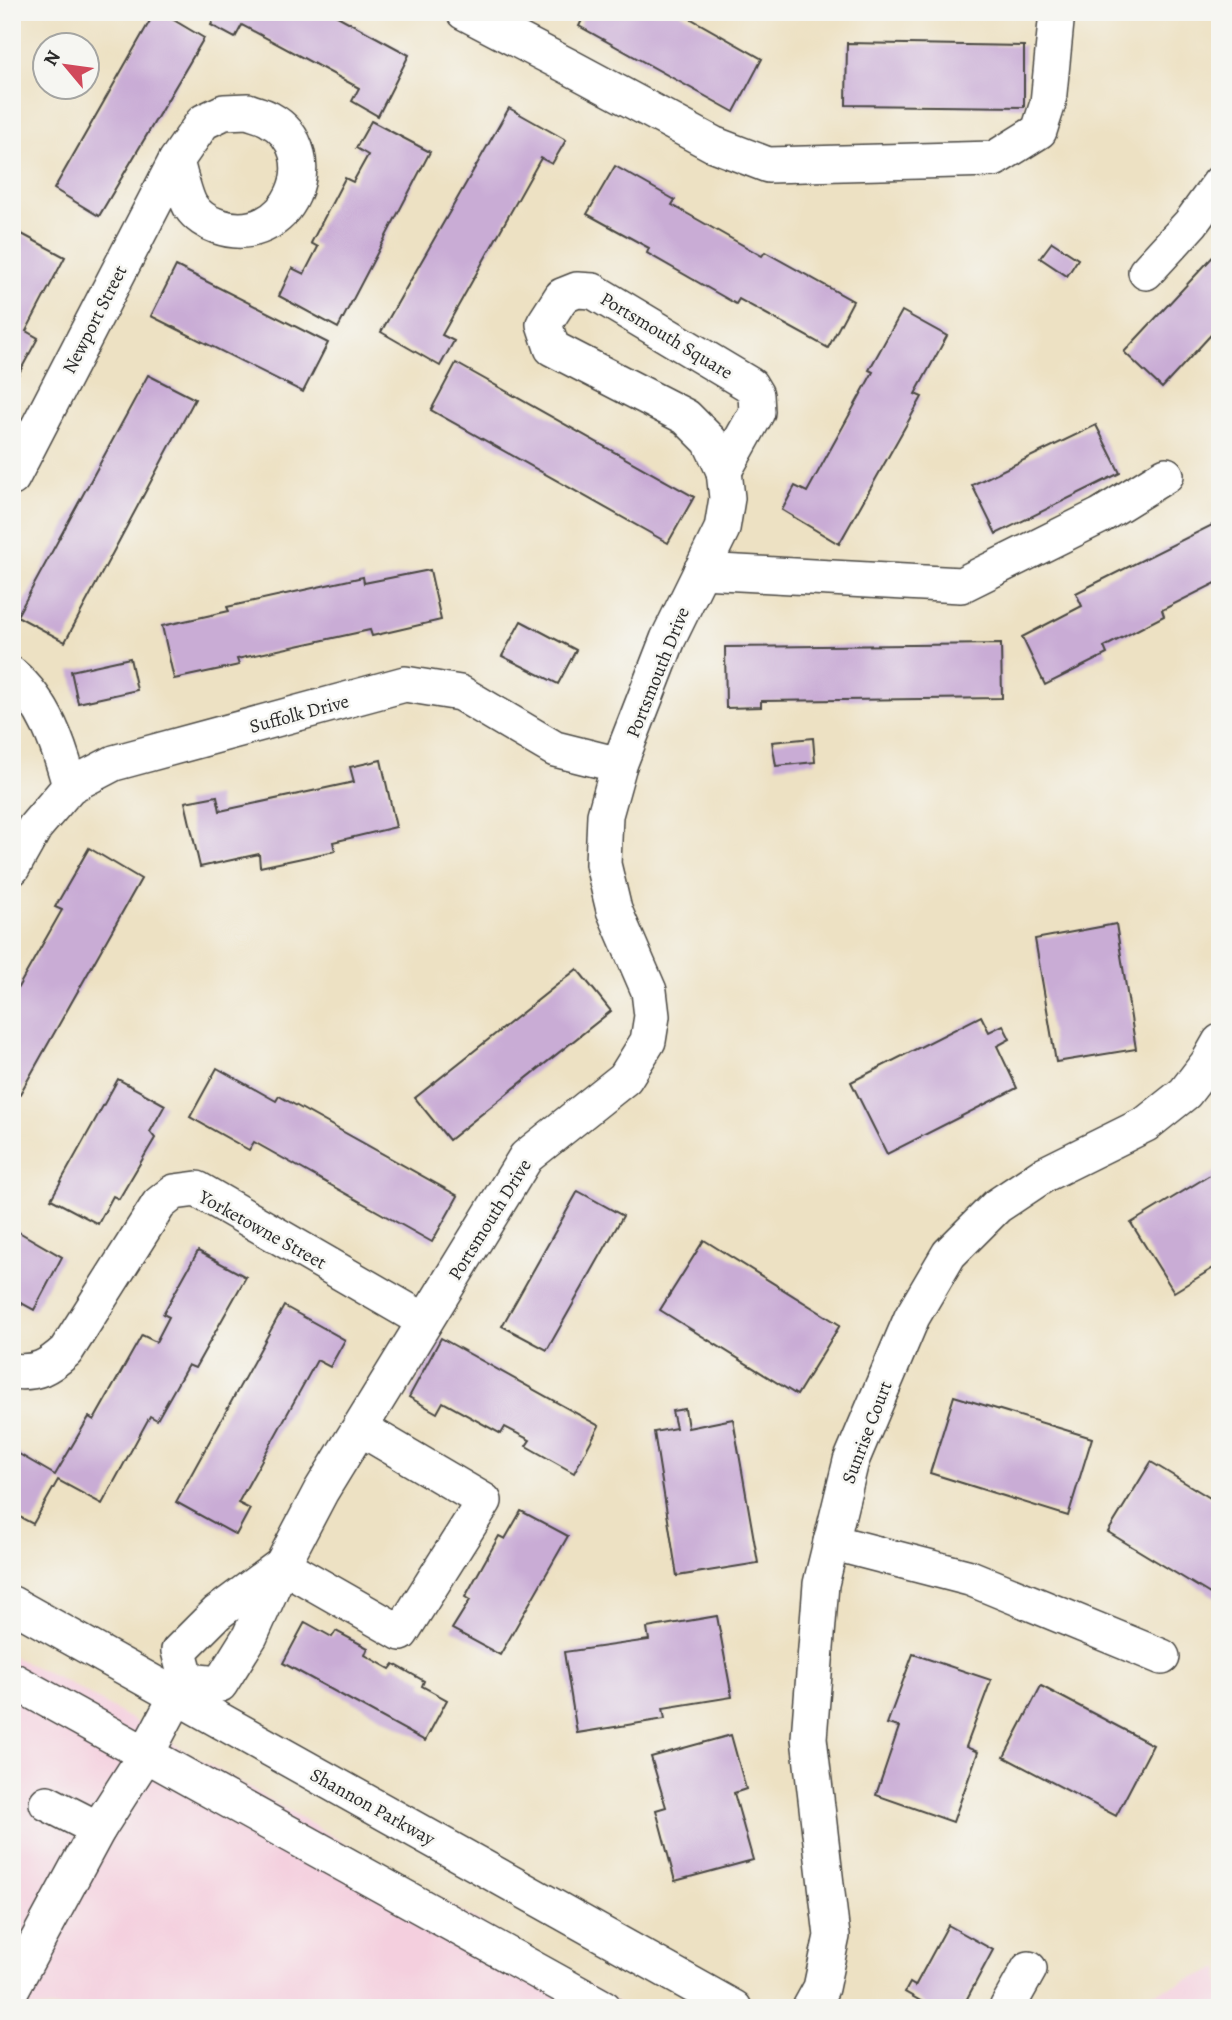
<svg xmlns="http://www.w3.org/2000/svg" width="1232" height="2020" font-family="Alegreya,serif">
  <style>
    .built { fill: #f4cfde }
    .building { fill: #c9acd5 }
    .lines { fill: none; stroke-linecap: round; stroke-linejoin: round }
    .minor-casing { stroke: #484642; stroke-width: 38 }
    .minor { stroke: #fff; stroke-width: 35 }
    .labels { text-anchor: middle; stroke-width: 5; stroke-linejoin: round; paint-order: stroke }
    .street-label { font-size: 19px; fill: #2b2b2b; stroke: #f6f6f2 }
  </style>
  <rect width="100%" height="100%" fill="#f6f6f2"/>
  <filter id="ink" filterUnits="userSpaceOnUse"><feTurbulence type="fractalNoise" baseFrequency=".0143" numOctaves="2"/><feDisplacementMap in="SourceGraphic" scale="14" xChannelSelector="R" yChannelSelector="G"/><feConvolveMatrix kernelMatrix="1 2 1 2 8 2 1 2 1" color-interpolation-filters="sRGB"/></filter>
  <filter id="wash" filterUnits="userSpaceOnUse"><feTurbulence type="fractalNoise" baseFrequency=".00686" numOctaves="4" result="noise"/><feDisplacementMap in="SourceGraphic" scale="28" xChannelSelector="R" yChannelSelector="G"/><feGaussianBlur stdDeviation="1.57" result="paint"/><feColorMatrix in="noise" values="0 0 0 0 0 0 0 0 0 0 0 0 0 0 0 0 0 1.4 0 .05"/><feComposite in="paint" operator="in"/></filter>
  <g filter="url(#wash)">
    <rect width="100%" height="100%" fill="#ede1c3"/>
    <g class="built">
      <polygon points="12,1656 69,1683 628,2008 12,2008"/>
      <polygon points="1220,1968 1220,2008 1113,2008"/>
    </g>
    <g id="blocks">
      <g class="building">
        <polygon points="155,12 160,12 204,38 99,216 54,189"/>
        <polygon points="217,12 330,12 409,55 378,116 352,101 359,88 242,25 235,38 211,25"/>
        <polygon points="586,12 679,12 762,59 734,112 579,26"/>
        <polygon points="847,43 1024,46 1024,107 846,105"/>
        <polygon points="509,108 566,140 552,164 541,158 442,335 454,341 440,366 381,332"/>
        <polygon points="371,121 430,152 338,328 279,296 292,268 304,274 318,247 311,243 345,178 353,182 368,155 356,148"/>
        <polygon points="615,166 675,200 672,205 762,256 765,252 853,301 828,348 739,299 736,304 647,253 649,248 587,214"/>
        <polygon points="18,232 65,257 26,331 38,338 12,386 12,243"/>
        <polygon points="1052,242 1078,259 1067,276 1040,258"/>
        <polygon points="1220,249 1220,325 1162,388 1124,352"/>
        <polygon points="176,266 328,343 303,392 151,316"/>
        <polygon points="902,311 947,336 915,394 922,397 839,544 782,510 795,486 807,492 873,372 869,370"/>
        <polygon points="456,363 694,497 668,543 431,410"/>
        <polygon points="148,375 195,399 65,642 17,616"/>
        <polygon points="1096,425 1120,473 996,534 972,485"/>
        <polygon points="1220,521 1220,581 1162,610 1164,616 1104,647 1107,654 1045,685 1022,637 1082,606 1076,593"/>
        <polygon points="430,570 441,620 372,636 370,630 237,659 239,665 174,679 162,626 229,611 227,607 363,577 364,583"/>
        <polygon points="521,621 576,650 558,684 502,656"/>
        <polygon points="1001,644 1002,698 761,701 761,707 726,708 725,647"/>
        <polygon points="130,658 137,690 78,703 71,671"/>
        <polygon points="813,738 815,762 776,766 772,742"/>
        <polygon points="381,760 396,827 333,842 335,851 260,867 259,854 200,867 185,802 217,796 220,811 354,782 350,767"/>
        <polygon points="89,848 141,879 12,1108 12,998 62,910 55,907"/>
        <polygon points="1116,924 1136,1049 1056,1062 1035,939"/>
        <polygon points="577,969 611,1011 449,1140 415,1098"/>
        <polygon points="981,1016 989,1032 1003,1025 1010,1039 997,1046 1017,1088 887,1154 851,1082"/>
        <polygon points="217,1068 276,1101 279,1096 458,1196 432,1242 254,1142 249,1150 190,1117"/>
        <polygon points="118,1079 165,1105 150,1132 155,1138 119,1199 113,1196 98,1224 51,1199"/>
        <polygon points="1220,1169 1220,1264 1174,1292 1131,1223"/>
        <polygon points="578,1191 623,1216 547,1350 502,1326"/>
        <polygon points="12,1228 62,1257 34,1310 12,1298"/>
        <polygon points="704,1240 840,1325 797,1395 660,1310"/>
        <polygon points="198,1251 246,1277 195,1368 188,1365 157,1420 150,1416 102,1504 58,1480 33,1524 12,1513 12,1450 55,1475 89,1417 94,1420 142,1335 156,1342 169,1317 163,1314"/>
        <polygon points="284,1306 345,1340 330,1367 317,1360 238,1503 250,1509 236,1535 176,1502"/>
        <polygon points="441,1338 599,1426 574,1473 526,1446 530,1440 505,1427 501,1434 443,1402 437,1413 409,1397"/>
        <polygon points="954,1396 1092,1438 1068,1516 930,1473"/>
        <polygon points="685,1409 688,1428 733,1419 758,1563 677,1576 654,1432 676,1428 672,1411"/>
        <polygon points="1151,1462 1220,1504 1220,1600 1108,1532"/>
        <polygon points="521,1511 568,1536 500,1655 452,1629 470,1600 465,1597 499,1536 505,1539"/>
        <polygon points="717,1616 732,1697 663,1708 665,1719 577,1733 564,1652 649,1640 647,1628"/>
        <polygon points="305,1622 332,1637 336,1631 368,1648 365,1655 390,1669 394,1664 424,1681 422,1686 447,1700 425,1741 283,1663"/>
        <polygon points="913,1654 991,1680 966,1747 978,1752 953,1822 876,1795 899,1727 887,1724"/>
        <polygon points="1041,1686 1153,1745 1116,1816 1004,1757"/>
        <polygon points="731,1735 746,1789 734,1793 753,1860 675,1881 656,1810 666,1807 651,1757"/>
        <polygon points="948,1925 993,1950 962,2008 933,2008 905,1992 910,1983 915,1986"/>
      </g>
    </g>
  </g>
  <g filter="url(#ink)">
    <use href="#blocks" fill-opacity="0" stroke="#484642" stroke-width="2"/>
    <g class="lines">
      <defs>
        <g id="minor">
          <polyline points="464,12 568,66 713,144 768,165 994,159 1039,131 1048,103 1057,12"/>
          <path d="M 248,111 C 255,114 262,115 269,119 C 330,152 289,251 217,226 C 208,223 197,216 191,207 C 185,198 179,172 176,161 L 203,122 L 224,112 Z"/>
          <polyline points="1146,272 1191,223 1220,183"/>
          <polygon points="577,290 593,291 750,385 756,395 757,412 724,471 710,441 686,417 552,348 544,324 562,296"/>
          <polyline points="12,478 176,161"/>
          <polyline points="701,571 961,585 1100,516 1166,475"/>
          <path d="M 12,675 C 45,703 59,745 70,786"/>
          <polyline points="12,868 35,827 70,786 114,763 405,684 460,693 555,749 619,765"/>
          <path d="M 12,1371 C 37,1374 48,1367 66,1351 L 159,1204 L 174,1192 L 197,1189 L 425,1321"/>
          <polyline points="831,1542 970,1578 1162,1657"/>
          <polyline points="282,1565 401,1633 484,1501 360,1428"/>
          <polyline points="12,1604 734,2008"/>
          <polyline points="12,1680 604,2008"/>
          <polyline points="187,1681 220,1684 250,1636 282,1565 321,1491 526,1157 625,1078 648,1041 652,1016 649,991 614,910 603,864 605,815 619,765 668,639 722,529 727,498 724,471"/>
          <polyline points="187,1681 179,1651 217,1613 279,1567"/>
          <polyline points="47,1803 98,1829"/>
          <polyline points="12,1988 98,1829 146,1754 177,1696 187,1681"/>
          <polyline points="810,2008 821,1988 832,1936 809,1738 821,1584 851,1461 912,1317 949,1254 997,1206 1045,1174 1146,1124 1185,1093 1208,1063 1220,1042"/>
          <polyline points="1007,2008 1029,1969"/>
        </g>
      </defs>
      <use href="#minor" class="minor-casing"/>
      <use href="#minor" class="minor"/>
    </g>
  </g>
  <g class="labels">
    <g class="street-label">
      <text transform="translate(94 319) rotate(-63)" y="7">Newport Street</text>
      <text transform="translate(667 335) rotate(31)" y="7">Portsmouth Square</text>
      <text transform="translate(657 672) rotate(-68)" y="7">Portsmouth Drive</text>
      <text transform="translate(299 713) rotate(-15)" y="7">Suffolk Drive</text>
      <text transform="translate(489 1219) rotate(-58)" y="7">Portsmouth Drive</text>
      <text transform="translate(263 1229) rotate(29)" y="7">Yorketowne Street</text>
      <text transform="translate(866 1432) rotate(-69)" y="7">Sunrise Court</text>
      <text transform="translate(373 1806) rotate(29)" y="7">Shannon Parkway</text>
    </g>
  </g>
  <rect width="1232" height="2020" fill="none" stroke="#f6f6f2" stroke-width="42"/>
  <g transform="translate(66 66) rotate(299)"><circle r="33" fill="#f6f6f2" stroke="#a5a5a2" stroke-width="2"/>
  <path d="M0-5L12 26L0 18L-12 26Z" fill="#d1495b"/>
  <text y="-10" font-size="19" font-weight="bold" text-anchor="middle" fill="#2b2b2b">N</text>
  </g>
</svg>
